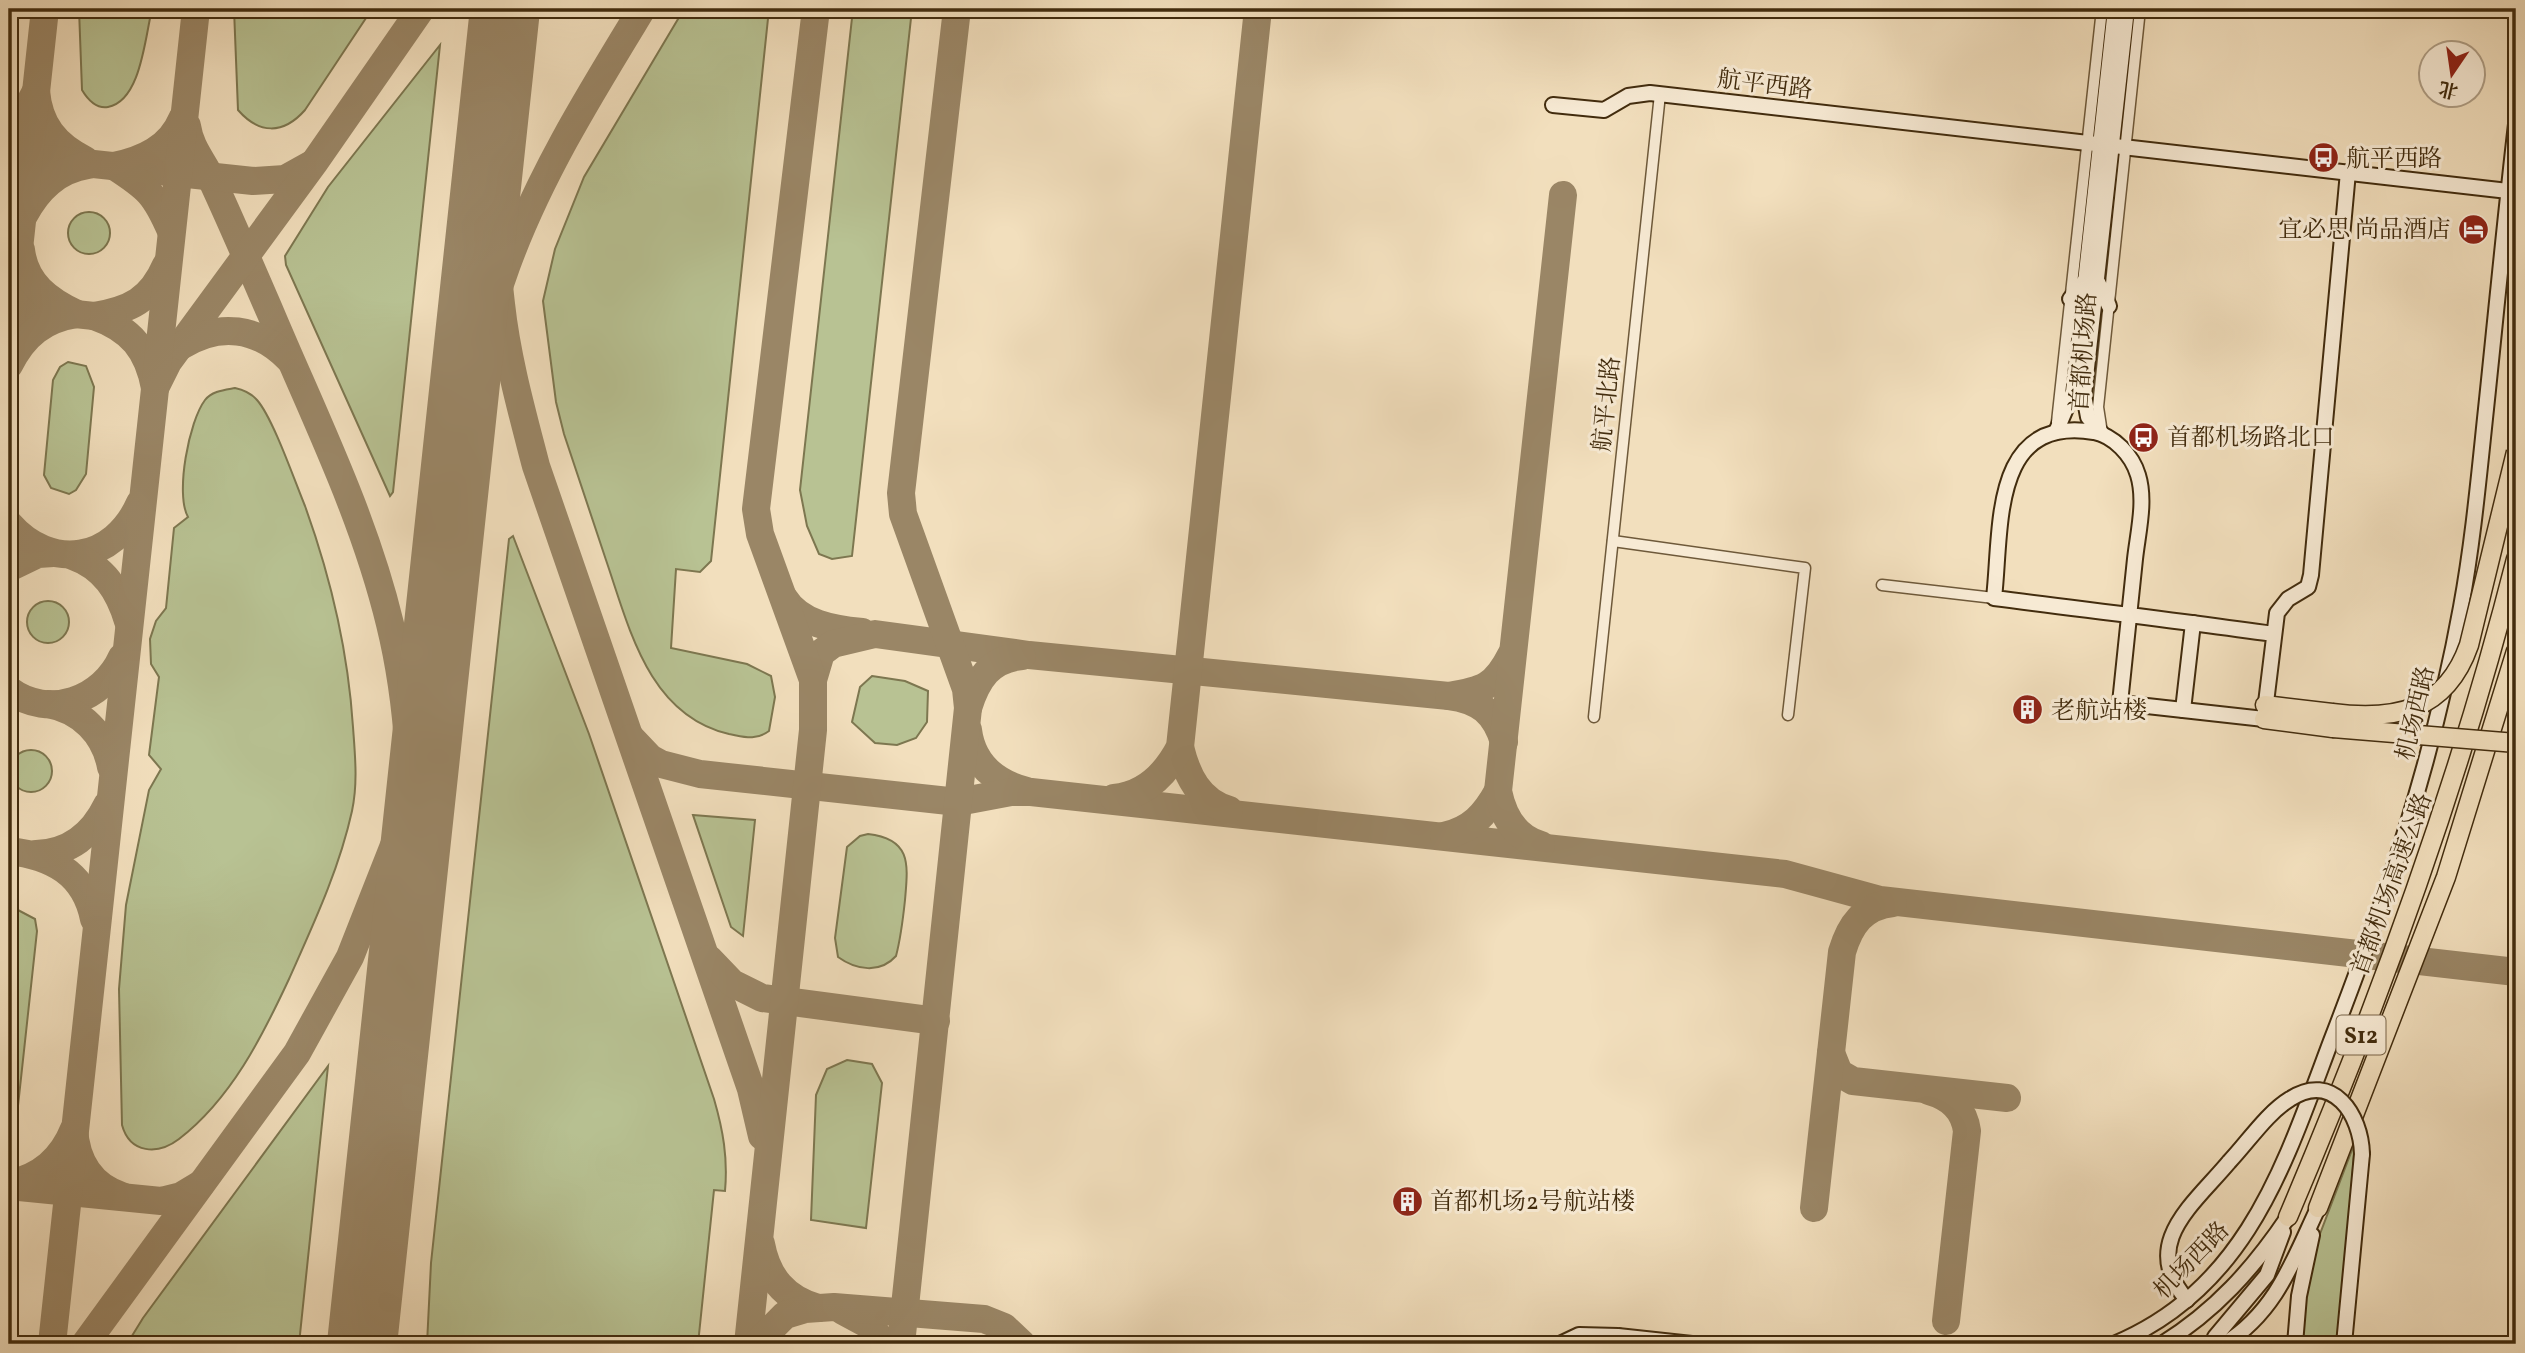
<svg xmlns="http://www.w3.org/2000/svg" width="2525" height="1353" font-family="Vollkorn,'Noto Serif SC',serif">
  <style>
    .green { fill: #b8c293; stroke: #7d7750; stroke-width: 2 }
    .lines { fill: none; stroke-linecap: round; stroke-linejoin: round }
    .taxiway { stroke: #9a8666; stroke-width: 28 }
    .runway { stroke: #9a8666; stroke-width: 70 }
    .street-casing { stroke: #6e593a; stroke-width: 13 }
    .secondary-casing { stroke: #422c0e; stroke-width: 18 }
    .highway-casing { stroke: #422c0e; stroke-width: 21 }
    .street { stroke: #f7ead4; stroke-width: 10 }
    .secondary { stroke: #f7ead4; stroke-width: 14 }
    .highway { stroke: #f2dfbd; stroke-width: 18 }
    .secondary-bridge-casing { stroke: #422c0e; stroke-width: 18; stroke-linecap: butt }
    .highway-bridge-casing { stroke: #422c0e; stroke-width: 21; stroke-linecap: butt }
    .secondary-bridge { stroke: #f7ead4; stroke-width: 14 }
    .highway-bridge { stroke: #f2dfbd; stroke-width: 18 }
    .labels { text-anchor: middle; stroke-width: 6; stroke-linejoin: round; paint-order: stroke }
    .shield { fill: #f7ead4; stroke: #786549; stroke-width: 2 }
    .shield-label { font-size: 23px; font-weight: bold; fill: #422c0e }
    .street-label { font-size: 24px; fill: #422c0e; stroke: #f7ead4 }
    .poi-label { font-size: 24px; fill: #422c0e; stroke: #f7ead4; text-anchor: start }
  </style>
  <rect width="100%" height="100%" fill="#f2dfbd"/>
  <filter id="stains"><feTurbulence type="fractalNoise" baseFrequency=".00286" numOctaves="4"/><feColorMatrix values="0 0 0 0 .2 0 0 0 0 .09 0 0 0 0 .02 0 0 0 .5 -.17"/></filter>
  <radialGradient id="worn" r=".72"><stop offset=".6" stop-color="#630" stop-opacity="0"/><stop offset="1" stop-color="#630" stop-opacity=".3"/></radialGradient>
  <g class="green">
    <path d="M 79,9 L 152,9 C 145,37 141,101 108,107 C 96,109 88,100 82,90 Z"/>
    <path d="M 234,9 L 372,9 L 305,110 C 283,135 259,134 238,110 Z"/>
    <path d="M 684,9 L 769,9 L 711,561 L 700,572 L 676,569 L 671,648 L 747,664 L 771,676 L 775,697 L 769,731 C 755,741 745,737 729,734 C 648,715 629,627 606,560 C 592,518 578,476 564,434 L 556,402 L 543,301 L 555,249 L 584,177 Z"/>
    <polygon points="853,9 912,9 852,556 832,559 819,554 807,526 800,490"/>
    <polygon points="440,45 393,492 390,496 286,265 285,256 328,187"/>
    <circle cx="89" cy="233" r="21"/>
    <polygon points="68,362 86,366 94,387 86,474 76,490 69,494 51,488 44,475 53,380 60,367"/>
    <path d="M 235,388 C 244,390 251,393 257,400 C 273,418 295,482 305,506 C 331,578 348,650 353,727 C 355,755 358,783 352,811 C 339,870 313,925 289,979 C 262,1037 231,1099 179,1139 C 158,1155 130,1154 122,1125 L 119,989 L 126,905 L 149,790 L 161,769 L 149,755 L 159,677 L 151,664 L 150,639 L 156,621 L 166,608 L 174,528 L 188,517 C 175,494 189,421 205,400 C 212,391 224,390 235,388 Z"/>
    <path d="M 513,536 L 589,734 L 714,1099 C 723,1130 728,1158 725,1191 L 714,1190 L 698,1344 L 427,1344 L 431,1263 L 509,539 Z"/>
    <circle cx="48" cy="622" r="21"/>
    <polygon points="872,676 905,681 928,691 927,722 916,738 897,745 875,743 852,722 860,687"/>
    <circle cx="31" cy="771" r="21"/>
    <polygon points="693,815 755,820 743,936 731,927"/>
    <path d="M 868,834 C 912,839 908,865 905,900 C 903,919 901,937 896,956 C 880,974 856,970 838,957 L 835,938 L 847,847 L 860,836 Z"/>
    <polygon points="16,909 35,919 37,931 17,1115 9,1127 9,911"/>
    <polygon points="847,1060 872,1064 882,1083 866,1228 811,1220 816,1095 827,1069"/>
    <polygon points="328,1066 299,1344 127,1344 143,1318"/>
    <polygon points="2355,1142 2339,1344 2301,1344 2305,1290 2315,1247"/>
  </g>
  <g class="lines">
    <g class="taxiway">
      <polyline points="498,9 502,41"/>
      <path d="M 496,89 C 493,161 492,232 501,304 C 507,359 522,412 536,466 L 751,1089 L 762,1136"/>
      <path d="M 187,126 C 190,147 202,160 211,178 C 232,223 251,268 271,314 C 314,416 364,516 390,624 C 411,709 412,795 412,882"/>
      <path d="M 9,132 L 21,119 L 36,91 C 39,125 55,145 85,160"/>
      <polyline points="9,155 253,181 285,179 312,164"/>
      <path d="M 24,215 C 38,189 57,170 88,165"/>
      <path d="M 171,231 C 155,194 148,188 114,166 C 143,160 170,148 182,119"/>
      <path d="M 166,265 C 151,300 130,310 94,316 C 131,329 148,350 155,388 L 168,362 L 314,163 L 421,9"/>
      <polyline points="9,307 113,318"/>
      <polyline points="9,341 45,9"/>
      <path d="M 181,346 C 219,322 258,327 289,359"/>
      <path d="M 9,365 C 24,335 44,319 77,314 C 49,301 25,284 21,250"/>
      <path d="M 457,456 C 473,393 484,326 507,264 C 540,174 592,91 642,9"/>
      <path d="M 9,524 C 51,572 114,562 140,503"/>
      <path d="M 73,556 C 104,567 119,591 128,621"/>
      <polyline points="9,568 38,554 53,553"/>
      <path d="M 784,598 C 800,624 833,629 862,632"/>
      <polyline points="813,680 821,653 833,644 875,634 1029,655 1449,696"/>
      <path d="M 9,690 C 49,720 103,700 122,657"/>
      <path d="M 48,704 C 81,710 105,734 111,767"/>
      <path d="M 968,708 C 977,679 990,659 1022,656"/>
      <path d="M 968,730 C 972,763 995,783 1027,791"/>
      <polyline points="631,738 650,758 661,764 700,774 958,802 1011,792 1031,792 1785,874 1880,900 2516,972"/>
      <path d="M 1504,742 C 1495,713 1480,700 1449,696 C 1483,690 1495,687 1511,655"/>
      <path d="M 1180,747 C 1187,776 1199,801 1229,810"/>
      <path d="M 1114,798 C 1146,795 1166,774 1180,747 L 1258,9"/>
      <path d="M 1444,836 C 1471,830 1485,815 1498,791"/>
      <path d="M 1541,845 C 1515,838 1503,816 1498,791 L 1563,195"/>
      <path d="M 9,851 C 52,856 85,873 94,919"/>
      <path d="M 36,854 C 69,853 93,834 107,805"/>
      <polyline points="709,959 732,983 762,998 936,1021"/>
      <polyline points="1831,1053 1839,1073 1853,1081 2007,1098"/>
      <path d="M 1929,1091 C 1950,1097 1964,1109 1967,1131 L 1946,1321"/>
      <path d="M 9,1184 C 41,1177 62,1159 74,1129 C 76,1160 90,1186 122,1196"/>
      <polyline points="9,1186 161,1201 181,1196 201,1184"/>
      <polyline points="378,1195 377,1286 381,1344"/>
      <path d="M 1814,1208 L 1842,952 C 1850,925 1863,906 1893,903"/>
      <path d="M 761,1244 C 767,1277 785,1299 818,1308"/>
      <polyline points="843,1311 869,1325 885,1344"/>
      <polyline points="52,1344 196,9"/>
      <polyline points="85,1344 297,1053 350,957 404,820"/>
      <polyline points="748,1344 813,730 813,680 760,534 756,509 816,9"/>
      <polyline points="756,1344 785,1315 805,1309 834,1307 984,1319 1004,1327 1022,1344"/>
      <polyline points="901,1344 968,708 966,689 903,514 901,493 957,9"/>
    </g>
    <polyline class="runway" points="362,1344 505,9"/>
    <defs>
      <g id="street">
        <polyline points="2057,422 2102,9"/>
        <polyline points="2102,433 2098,407 2140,9"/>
        <polyline points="1613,541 1805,568 1788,715"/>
        <polyline points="1882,585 1994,598"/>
        <polyline points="1594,717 1660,94"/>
      </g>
      <g id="secondary">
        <polyline points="1553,105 1604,110 1628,96 1650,93 2508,191"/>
        <polyline points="2098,282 2109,306"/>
        <polyline points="2070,299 2085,280"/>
        <polyline points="2056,432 2073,392 2115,9"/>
        <polyline points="2102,434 2088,417 2084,395 2127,9"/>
        <path d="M 2273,634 C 2180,621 2087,610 1994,598 C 2002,529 1990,415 2094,432 C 2114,436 2132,455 2138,475 C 2146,501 2138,532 2135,559 C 2130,607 2125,655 2120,703 L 2264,719 L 2277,613 L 2288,599 L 2308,587 L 2311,575 L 2348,172"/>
        <polyline points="2183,710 2193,623"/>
        <path d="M 2187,1300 C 2139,1244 2193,1205 2229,1162"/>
        <polyline points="2215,1337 2267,1275 2283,1232"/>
        <polyline points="1560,1344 1579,1335 1618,1336"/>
        <path d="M 2114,1344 C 2247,1288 2284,1166 2331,1041 C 2387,896 2433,761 2461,607 C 2473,542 2479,475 2486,409 C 2496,314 2505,219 2516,124"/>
        <path d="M 2162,1344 C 2215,1311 2253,1269 2288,1217"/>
        <path d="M 2224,1344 C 2276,1312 2293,1261 2318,1208"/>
        <polyline points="2295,1344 2299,1296 2312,1235"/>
        <polyline points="2344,1344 2362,1154"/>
      </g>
      <g id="highway">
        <polyline points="2265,705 2332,713"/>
        <polyline points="2264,719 2333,728"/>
        <polyline points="2318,1208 2446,877 2516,651"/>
        <path d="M 2288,1217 C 2379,1003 2459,784 2516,559"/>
      </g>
    </defs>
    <use href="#street" class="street-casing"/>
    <use href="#secondary" class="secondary-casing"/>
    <use href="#highway" class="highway-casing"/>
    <use href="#street" class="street"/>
    <use href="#secondary" class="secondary"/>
    <use href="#highway" class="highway"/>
    <defs>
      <g id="secondary-bridge">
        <path d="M 2229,1162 C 2248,1142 2267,1113 2290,1099 C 2333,1071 2361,1115 2362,1154"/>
        <polyline points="1618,1336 1692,1344"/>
      </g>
      <g id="highway-bridge">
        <path d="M 2332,713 C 2395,721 2446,711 2469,645 L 2516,452"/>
        <polyline points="2333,728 2516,743"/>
      </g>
    </defs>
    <use href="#secondary-bridge" class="secondary-bridge-casing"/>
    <use href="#highway-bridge" class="highway-bridge-casing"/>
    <use href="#secondary-bridge" class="secondary-bridge"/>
    <use href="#highway-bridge" class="highway-bridge"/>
  </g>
  <defs>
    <symbol id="bus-disc" viewBox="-11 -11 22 22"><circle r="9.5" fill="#8f2418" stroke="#f7ead4"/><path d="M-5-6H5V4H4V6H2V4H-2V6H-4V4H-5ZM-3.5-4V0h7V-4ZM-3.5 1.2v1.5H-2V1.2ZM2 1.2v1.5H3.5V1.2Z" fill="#fff"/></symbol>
    <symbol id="hotel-disc" viewBox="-11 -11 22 22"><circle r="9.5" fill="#8f2418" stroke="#f7ead4"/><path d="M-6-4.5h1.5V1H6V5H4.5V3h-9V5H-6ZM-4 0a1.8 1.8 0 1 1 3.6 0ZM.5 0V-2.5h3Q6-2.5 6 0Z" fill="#fff"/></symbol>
    <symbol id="building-disc" viewBox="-11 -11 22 22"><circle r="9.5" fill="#8f2418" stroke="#f7ead4"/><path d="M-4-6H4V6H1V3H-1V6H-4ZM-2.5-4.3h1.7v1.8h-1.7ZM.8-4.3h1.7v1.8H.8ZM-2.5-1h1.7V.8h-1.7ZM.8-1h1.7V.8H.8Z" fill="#fff"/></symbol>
  </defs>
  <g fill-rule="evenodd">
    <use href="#bus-disc" x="2306" y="140" width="35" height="35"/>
    <use href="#hotel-disc" x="2456" y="212" width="35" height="35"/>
    <use href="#bus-disc" x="2126" y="420" width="35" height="35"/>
    <use href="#building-disc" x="2010" y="692" width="35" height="35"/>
    <use href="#building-disc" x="1390" y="1184" width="35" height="35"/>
  </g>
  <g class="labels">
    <rect class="shield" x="2336.5" y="1015.5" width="49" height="39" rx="5"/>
    <g class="shield-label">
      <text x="2361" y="1043">S12</text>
    </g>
    <g class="street-label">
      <text transform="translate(1765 84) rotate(7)" y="8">航平西路</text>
      <text transform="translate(2083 352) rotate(-86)" y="8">首都机场路</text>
      <text transform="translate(1606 404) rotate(-84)" y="8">航平北路</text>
      <text transform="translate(2415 713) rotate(-77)" y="8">机场西路</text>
      <text transform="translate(2391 884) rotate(-70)" y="8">首都机场高速公路</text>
      <text transform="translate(2191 1260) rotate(-46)" y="8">机场西路</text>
    </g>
    <g class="poi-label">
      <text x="2346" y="166">航平西路</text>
      <text x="2451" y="237" text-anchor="end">宜必思 尚品酒店</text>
      <text x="2167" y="445">首都机场路北口</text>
      <text x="2051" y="718">老航站楼</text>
      <text x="1430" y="1209">首都机场2号航站楼</text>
    </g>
  </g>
  <rect width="2525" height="1353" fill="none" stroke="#f2dfbd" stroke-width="35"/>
  <rect x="10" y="10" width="2504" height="1332" fill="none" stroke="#422c0e" stroke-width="3.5"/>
  <rect x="18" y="18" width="2490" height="1318" fill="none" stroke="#422c0e" stroke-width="2"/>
  <g transform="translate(2452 74) rotate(193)"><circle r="33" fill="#f7ead4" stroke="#af9e85" stroke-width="2"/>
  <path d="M0-5L12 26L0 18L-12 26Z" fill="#8f2418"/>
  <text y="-10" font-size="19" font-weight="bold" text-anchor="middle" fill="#422c0e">北</text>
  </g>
  <rect width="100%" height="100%" filter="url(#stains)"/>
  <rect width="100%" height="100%" fill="url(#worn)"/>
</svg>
